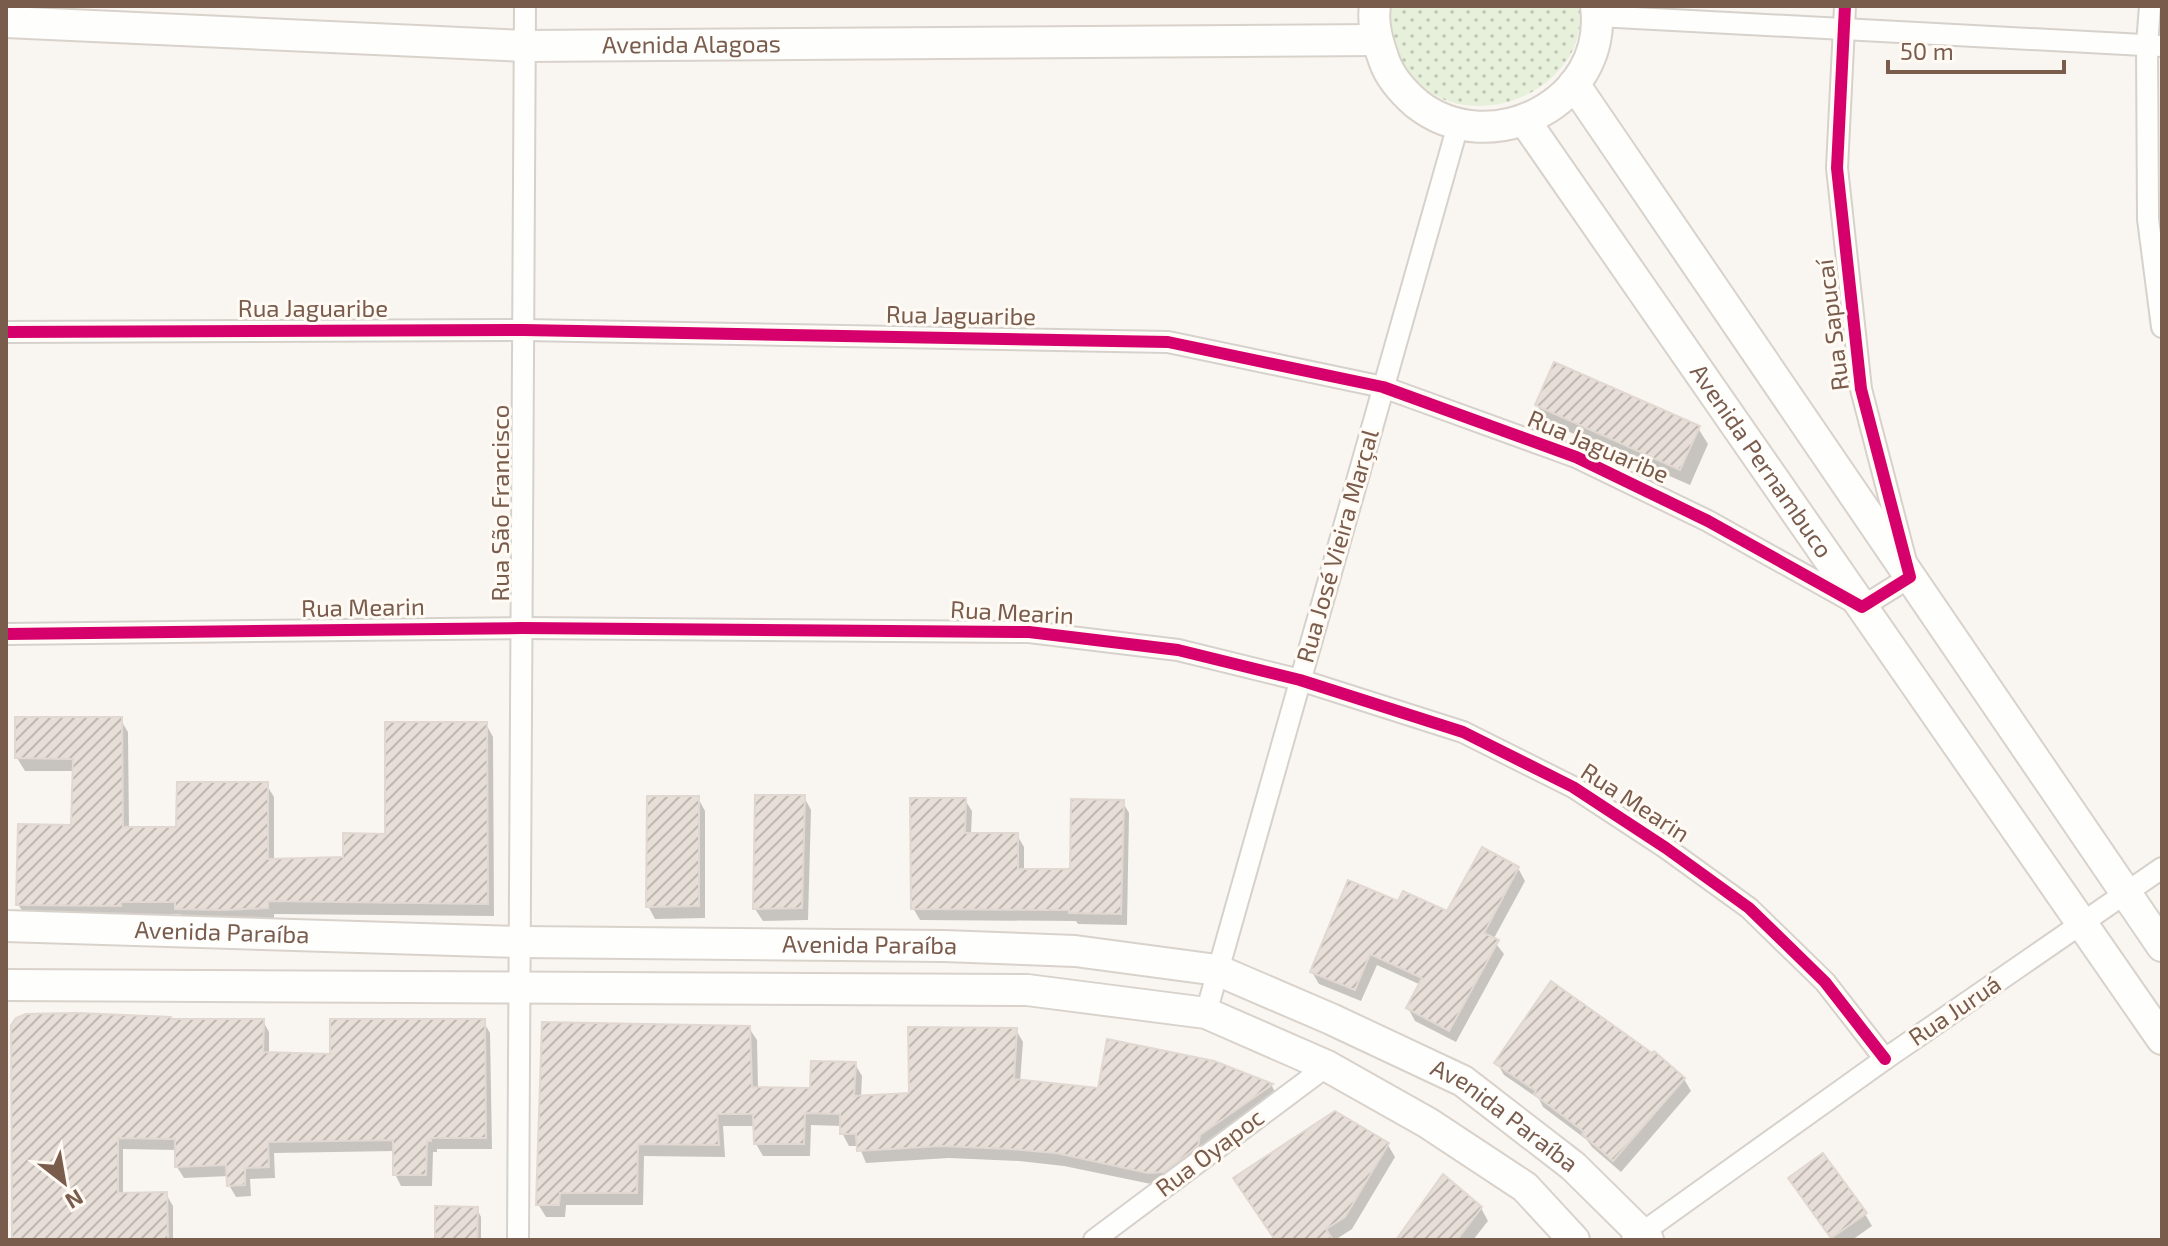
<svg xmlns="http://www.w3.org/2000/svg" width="2168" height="1246" font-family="'Exo 2',sans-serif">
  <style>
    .grass { fill: url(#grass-dots) }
    .shadow { fill: #0003 }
    .building { fill: url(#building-hatch); stroke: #e2d8d2; stroke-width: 2 }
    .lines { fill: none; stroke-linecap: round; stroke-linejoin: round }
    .street-casing { stroke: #d7d1cb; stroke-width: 24 }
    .secondary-casing { stroke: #d9d2cb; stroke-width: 34 }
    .street { stroke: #fefefd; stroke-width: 20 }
    .secondary { stroke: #fefefd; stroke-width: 30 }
    .cycleway-casing { stroke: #fffaf3; stroke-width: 17 }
    .cycleway { stroke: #d6006c; stroke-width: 12 }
    .labels { text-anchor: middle; stroke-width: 6; stroke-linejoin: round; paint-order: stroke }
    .street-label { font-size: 24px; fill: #7a5c4d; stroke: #fffaf3 }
  </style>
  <defs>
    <pattern id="grass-dots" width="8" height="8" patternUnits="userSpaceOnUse" patternTransform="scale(2)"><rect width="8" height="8" fill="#e7f0db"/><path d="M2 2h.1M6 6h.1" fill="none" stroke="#c0c6b4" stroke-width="1.8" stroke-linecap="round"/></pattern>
    <pattern id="building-hatch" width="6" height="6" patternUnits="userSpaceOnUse" patternTransform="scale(2)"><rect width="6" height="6" fill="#e6ded7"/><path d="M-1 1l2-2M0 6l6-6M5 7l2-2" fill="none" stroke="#bfb7b1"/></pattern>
  </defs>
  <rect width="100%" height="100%" fill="#f9f5f0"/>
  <path class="grass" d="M 1384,6 L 1582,6 L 1583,8 C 1580,26 1578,45 1567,60 C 1527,118 1435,125 1398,59 C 1390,45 1388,22 1384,6 Z"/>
  <g class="shadow">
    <polygon points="1537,405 1698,428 1708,444 1690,485 1547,422"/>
    <polygon points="120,719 128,732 129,829 178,829 266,784 274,797 274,861 345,859 387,836 486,724 493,737 494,916 274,914 274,920 184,921 180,914 128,914 128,918 26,917 18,904 73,827 74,771 25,771 17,758"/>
    <polygon points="804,797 811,810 808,920 763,921 755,909"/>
    <polygon points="698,798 705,811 705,918 655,919 648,906"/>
    <polygon points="965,800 972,811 971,835 1017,835 1024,847 1024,871 1072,871 1122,801 1129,813 1127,925 1078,924 1076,921 920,920 913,908"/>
    <polygon points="1518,868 1525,881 1493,940 1504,954 1456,1042 1415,1021 1408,1008 1421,985 1377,965 1361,1001 1319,984 1312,972 1399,903 1448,914"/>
    <polygon points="170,1019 263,1021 269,1032 269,1054 332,1056 483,1021 490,1033 492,1149 437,1149 437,1152 433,1152 432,1186 401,1186 395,1174 395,1151 274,1153 275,1178 250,1179 251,1196 236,1197 229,1185 229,1176 184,1178 177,1167 177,1150 123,1149 123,1195 166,1194 173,1206 173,1240 14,1240"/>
    <polygon points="749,1028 757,1040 758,1089 812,1090 855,1064 862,1076 861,1097 911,1095 1016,1030 1023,1042 1020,1082 1099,1090 1214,1063 1272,1086 1278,1098 1156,1185 1064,1166 1019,1161 949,1158 866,1163 859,1146 849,1146 842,1133 842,1126 811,1125 810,1156 763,1156 756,1144 756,1126 723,1126 725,1157 644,1156 643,1205 566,1205 565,1217 546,1217 538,1204"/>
    <polygon points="1497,1063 1684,1079 1691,1091 1621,1172 1592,1147 1587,1140 1543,1107 1539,1099 1504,1075"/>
    <polygon points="1388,1145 1395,1157 1352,1229 1335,1240 1276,1240"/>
    <polygon points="1798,1190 1865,1214 1872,1226 1852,1240 1833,1240"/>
    <polygon points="1481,1208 1488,1221 1473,1240 1399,1240"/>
    <polygon points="477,1209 481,1217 481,1240 437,1240"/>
  </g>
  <g class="building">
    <polygon points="1554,362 1700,426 1680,470 1535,405"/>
    <polygon points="15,717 122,717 123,827 176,827 177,782 268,782 268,859 343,857 343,833 385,834 385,722 487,722 488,904 268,901 268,908 224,910 175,909 175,902 121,902 121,906 16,905 18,824 71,825 73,759 15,758"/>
    <polygon points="755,795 805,795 802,908 753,909"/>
    <polygon points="647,796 699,796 699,906 646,907"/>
    <polygon points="910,798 966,798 965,833 1018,833 1018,869 1070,869 1071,799 1124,800 1121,914 1069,913 1069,910 911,909"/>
    <polygon points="1482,847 1519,867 1484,933 1499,940 1449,1031 1406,1008 1422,978 1370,954 1355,990 1310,972 1348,880 1398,901 1403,891 1447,911"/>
    <polygon points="1551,981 1652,1053 1654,1051 1685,1078 1613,1161 1582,1134 1584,1132 1534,1094 1536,1091 1494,1063"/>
    <polygon points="77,1013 171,1017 171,1019 264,1019 263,1052 330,1054 330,1019 485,1019 486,1138 431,1138 431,1141 427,1141 426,1175 393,1175 393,1140 268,1142 269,1167 245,1168 245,1185 227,1186 226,1165 175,1167 175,1139 118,1138 118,1193 167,1192 168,1240 12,1240 11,1025 16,1018 26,1014"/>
    <polygon points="542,1022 750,1026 752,1087 810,1088 811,1061 856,1062 854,1096 909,1093 908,1027 1017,1028 1014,1079 1098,1088 1107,1039 1214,1061 1273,1084 1200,1135 1198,1146 1164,1172 1148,1173 1056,1153 1010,1149 941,1146 857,1151 856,1134 840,1134 840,1114 805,1113 804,1144 754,1144 753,1114 717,1114 719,1145 638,1144 637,1193 560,1193 559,1205 536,1205"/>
    <polygon points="1335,1111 1389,1143 1345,1217 1326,1229 1333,1240 1275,1240 1233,1178"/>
    <polygon points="1823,1153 1867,1213 1831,1238 1788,1178"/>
    <polygon points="1443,1174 1482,1207 1457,1240 1396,1240"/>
    <polygon points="435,1206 478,1207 477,1240 435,1240"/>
  </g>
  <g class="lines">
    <defs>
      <g id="street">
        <polyline points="2150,6 2147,45 2148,219 2162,327"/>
        <polyline points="1598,16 2162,46"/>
        <polyline points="6,332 524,330 1168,342 1383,387 1576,457 1708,521 1862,607 1910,577 1861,389 1837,168 1845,6"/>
        <polyline points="6,634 522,628 1029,632 1178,650 1300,680 1463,732 1573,787 1666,848 1749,908 1825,982 1885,1059"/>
        <polyline points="1206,1013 1458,125"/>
        <polyline points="518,1240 525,6"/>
        <polyline points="1094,1240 1327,1066"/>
        <polyline points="1632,1240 1885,1059 2162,868"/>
      </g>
      <g id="secondary">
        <path d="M 1375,6 C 1372,24 1378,43 1384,60 C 1390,78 1403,92 1417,104 C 1491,162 1609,102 1596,6"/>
        <path id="s1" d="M 6,22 L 526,46 L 1377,40"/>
        <polyline points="1574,84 2162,946"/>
        <path id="s2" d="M 1525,121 L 2162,1039"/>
        <path id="s3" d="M 6,926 L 520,942 L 944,946 L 1075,951 L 1217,970 L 1331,1019 L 1463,1081 L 1573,1166 L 1648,1240"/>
        <polyline points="6,985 1027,990 1206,1013 1327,1066 1428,1123 1525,1187 1574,1240"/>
      </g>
    </defs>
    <use href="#street" class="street-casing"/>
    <use href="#secondary" class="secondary-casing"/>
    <use href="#street" class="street"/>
    <use href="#secondary" class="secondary"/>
    <defs>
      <g id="cycleway">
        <polyline points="6,332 524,330 1168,342 1383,387 1576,457 1708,521 1862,607 1910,577 1861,389 1837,168 1845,6"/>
        <polyline points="6,634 522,628 1029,632 1178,650 1300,680 1463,732 1573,787 1666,848 1749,908 1825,982 1885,1059"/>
      </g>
    </defs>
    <use href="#cycleway" class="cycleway-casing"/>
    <use href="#cycleway" class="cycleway"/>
  </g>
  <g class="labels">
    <g class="street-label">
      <text dy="8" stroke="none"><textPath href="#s1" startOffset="686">Avenida Alagoas</textPath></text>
      <text x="313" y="317">Rua Jaguaribe</text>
      <text transform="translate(961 316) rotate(1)" y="8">Rua Jaguaribe</text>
      <text transform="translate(1833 325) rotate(-97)" y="8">Rua Sapucaí</text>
      <text transform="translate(1598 447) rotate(23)" y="8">Rua Jaguaribe</text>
      <text dy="8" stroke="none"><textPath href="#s2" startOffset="414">Avenida Pernambuco</textPath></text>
      <text transform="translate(501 503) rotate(-90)" y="8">Rua São Francisco</text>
      <text transform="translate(1338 546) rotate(-74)" y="8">Rua José Vieira Marçal</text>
      <text transform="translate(363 608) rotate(-1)" y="8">Rua Mearin</text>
      <text transform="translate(1012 613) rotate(3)" y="8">Rua Mearin</text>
      <text transform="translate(1635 803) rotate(33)" y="8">Rua Mearin</text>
      <text dy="8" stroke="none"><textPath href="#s3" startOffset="216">Avenida Paraíba</textPath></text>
      <text dy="8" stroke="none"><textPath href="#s3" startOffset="864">Avenida Paraíba</textPath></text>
      <text transform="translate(1955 1011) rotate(-34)" y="8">Rua Juruá</text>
      <text dy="8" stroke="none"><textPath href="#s3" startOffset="1536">Avenida Paraíba</textPath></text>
      <text transform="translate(1210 1153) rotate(-37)" y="8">Rua Oyapoc</text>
    </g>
  </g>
  <rect width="2168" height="1246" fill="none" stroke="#7a5c4d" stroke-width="16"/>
  <g transform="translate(64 1182) rotate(149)" stroke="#fffaf3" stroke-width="6" paint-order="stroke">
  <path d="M0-6L14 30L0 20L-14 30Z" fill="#7a5c4d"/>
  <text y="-12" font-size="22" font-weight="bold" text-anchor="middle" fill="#7a5c4d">N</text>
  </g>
  <path d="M1888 60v12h176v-12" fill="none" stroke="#7a5c4d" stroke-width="4"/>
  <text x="1900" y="60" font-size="24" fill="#7a5c4d" stroke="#fffaf3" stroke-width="6" paint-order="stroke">50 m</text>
</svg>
